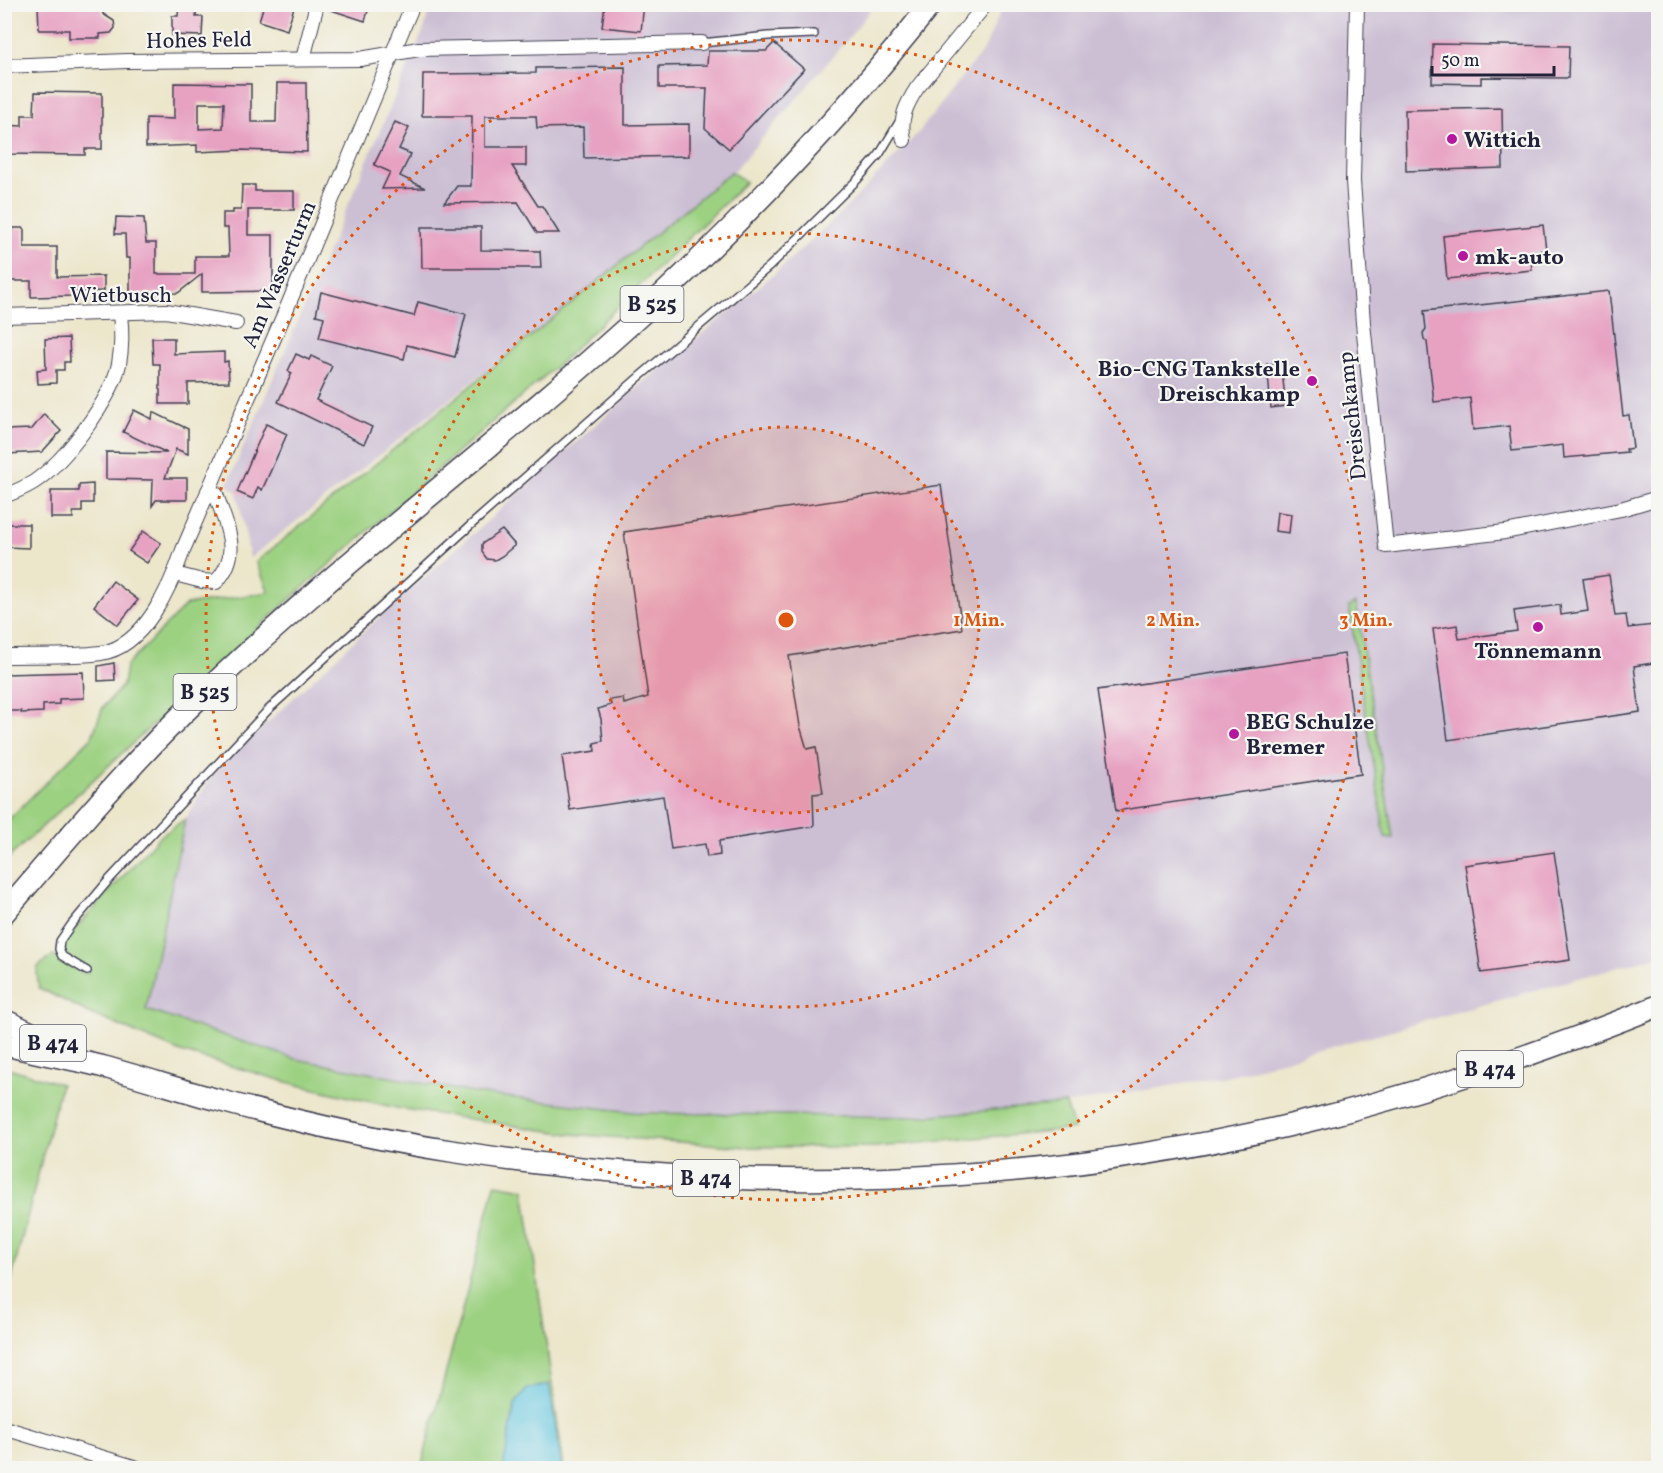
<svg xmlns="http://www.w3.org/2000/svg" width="1663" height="1473" font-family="Vollkorn,serif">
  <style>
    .industrial { fill: #ccbfd4 }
    .green { fill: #9dd182; stroke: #607a5e; stroke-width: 1.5 }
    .water { fill: #61c5de; stroke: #42748c; stroke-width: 1.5 }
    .building { fill: #e7a2c2; fill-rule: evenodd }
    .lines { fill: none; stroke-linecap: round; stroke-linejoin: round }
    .lane-casing { stroke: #403f51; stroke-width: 10 }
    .street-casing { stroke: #403f51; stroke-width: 16 }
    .primary-casing { stroke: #403f51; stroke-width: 24 }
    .lane { stroke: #fff; stroke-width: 7 }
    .street { stroke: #fff; stroke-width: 14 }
    .primary { stroke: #fff; stroke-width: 21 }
    .ring { fill: none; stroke: #de560e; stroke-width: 3; stroke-dasharray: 3 6 }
    .poi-dot { fill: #b5179e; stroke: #f6f6f2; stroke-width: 2 }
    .labels { text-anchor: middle; stroke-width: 4.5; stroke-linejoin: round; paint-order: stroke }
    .shield { fill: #f6f6f2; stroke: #626272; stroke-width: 1.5 }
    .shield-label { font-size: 21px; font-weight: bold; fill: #22223b }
    .street-label { font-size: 22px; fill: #22223b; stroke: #f6f6f2 }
    .poi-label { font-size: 22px; font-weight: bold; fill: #22223b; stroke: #f6f6f2; text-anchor: start }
    .centre { fill: #de560e; stroke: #f6f6f2; stroke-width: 3 }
    .ring-label { font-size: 18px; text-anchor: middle; font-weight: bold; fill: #de560e; stroke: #f6f6f2; stroke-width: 4.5; stroke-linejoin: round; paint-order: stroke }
  </style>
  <rect width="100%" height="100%" fill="#f6f6f2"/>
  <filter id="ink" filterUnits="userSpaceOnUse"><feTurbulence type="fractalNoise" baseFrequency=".0167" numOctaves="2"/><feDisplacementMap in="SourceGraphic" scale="12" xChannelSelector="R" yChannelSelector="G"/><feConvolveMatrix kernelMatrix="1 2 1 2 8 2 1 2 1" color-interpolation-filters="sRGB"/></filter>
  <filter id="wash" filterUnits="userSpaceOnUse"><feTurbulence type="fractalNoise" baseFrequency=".008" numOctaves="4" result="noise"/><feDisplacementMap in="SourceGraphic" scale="24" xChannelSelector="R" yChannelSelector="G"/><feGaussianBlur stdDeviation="1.35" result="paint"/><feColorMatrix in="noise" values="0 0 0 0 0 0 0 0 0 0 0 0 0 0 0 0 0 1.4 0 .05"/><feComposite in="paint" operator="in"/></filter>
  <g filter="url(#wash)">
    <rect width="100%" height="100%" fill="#ece6cb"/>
    <g class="industrial">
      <polygon points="431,5 874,5 848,39 727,179 250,558 237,492 227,485 424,29"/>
      <polygon points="1003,5 1658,5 1658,956 1227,1076 1066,1104 911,1117 641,1113 473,1093 296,1059 146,1010 185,820 212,775 375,621 646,380 774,274 844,210 919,132 985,48"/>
    </g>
    <g class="green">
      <polygon points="731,172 746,182 562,361 281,607 5,861 5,823 92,737 103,707 123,685 126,666 186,605 269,592 256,562"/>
      <polygon points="1356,603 1393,838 1385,837 1349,607"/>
      <path d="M 185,819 L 146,1010 L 296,1059 L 473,1093 L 641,1113 L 911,1117 L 1066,1104 L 1074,1129 L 877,1147 L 748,1147 L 569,1134 L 397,1108 L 294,1084 L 181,1052 L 89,1013 L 39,988 L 37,974 L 38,967 L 53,955 L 70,966 L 87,974 L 89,968 C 76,962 56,955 67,938 L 158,838 Z"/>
      <polygon points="5,1067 61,1084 5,1305 4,1067"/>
      <polygon points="495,1184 524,1189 564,1468 421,1468"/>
    </g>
    <polygon class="water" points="549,1384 562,1468 503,1468 515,1404 527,1389"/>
    <g id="blocks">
      <g class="building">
        <polygon points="38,4 102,4 103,14 114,21 115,28 111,33 100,34 100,38 69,38 69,30 39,30"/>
        <polygon points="179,4 197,4 196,17 203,17 202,36 172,35 172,16 178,16"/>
        <polygon points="264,4 295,4 287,30 259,21"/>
        <polygon points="326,4 370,4 365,21 325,8"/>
        <polygon points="605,4 644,4 641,31 602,27"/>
        <polygon points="774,43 804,69 729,149 705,128 707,88 659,88 659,66 707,65 708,51 766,51"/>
        <polygon points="1433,44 1569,46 1568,78 1481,77 1481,84 1432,83"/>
        <polygon points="625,67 625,125 689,124 689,156 584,158 583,127 537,128 536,116 485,116 485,147 526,147 526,166 512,166 538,206 542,206 559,233 537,233 518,202 444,203 457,186 471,186 472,116 422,116 423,74 536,73 536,68"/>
        <path d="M 174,83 L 251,84 L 251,122 L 276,122 L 277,83 L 306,83 L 307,152 L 241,150 L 197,152 L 197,145 L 146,147 L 146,118 L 174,119 ZM 199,103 L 224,103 L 223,128 L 199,129 Z"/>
        <polygon points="35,92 102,93 102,149 85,149 85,155 4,154 4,125 22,126 22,115 34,115"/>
        <polygon points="1502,108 1503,168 1406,171 1405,110"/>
        <polygon points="395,122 409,128 399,149 411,154 400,176 425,188 382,189 390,172 374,165"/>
        <polygon points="242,185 255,185 255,191 294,191 294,210 248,210 248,235 273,235 273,291 202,292 202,274 178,293 130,294 130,258 126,258 125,234 115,234 116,217 144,218 146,243 156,243 156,274 195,274 195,256 229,256 228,228 223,228 223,213 233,213 233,210 241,210"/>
        <polygon points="1543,225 1546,250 1530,252 1532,270 1447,279 1443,236"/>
        <polygon points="421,227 481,227 481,250 540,251 541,268 422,268"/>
        <polygon points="12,228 24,228 24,247 57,247 57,277 104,276 104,291 72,292 72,296 31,297 31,281 4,281 4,234 11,234"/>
        <polygon points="1609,291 1623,416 1629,415 1633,448 1626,449 1627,452 1564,458 1563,445 1512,451 1509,426 1473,430 1470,398 1434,402 1427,342 1424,339 1423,333 1426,329 1424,311"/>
        <polygon points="321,292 414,316 418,302 466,314 455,357 407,345 404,359 319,338 324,317 316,315"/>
        <polygon points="69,338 70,362 64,362 64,370 56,370 56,383 38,384 37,370 46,369 45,339"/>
        <polygon points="152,338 174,338 174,354 224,352 224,362 228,361 229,382 188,383 188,404 160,404 160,364 153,364"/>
        <polygon points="296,354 309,360 311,356 332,366 316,400 372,427 364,444 278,402 292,373 288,371"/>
        <polygon points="1281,363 1286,406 1271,408 1267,364"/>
        <polygon points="134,410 152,419 153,412 188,429 188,454 176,449 165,478 187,478 187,500 156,500 152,506 153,480 106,479 106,452 167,453 123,432"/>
        <polygon points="44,414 61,431 42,452 7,454 4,430 32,429"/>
        <polygon points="266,424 287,434 262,490 258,487 253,499 237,492"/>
        <polygon points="93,484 93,503 82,503 82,512 73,512 73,518 51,518 51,491 79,491 79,485"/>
        <polygon points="941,485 962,629 789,656 800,726 807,749 816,747 823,793 813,794 814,826 719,841 720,855 707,857 705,844 671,849 663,796 570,810 562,756 595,751 594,743 603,741 601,719 598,709 611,705 610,700 623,698 624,704 648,697 624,532"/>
        <polygon points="1277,512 1291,514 1289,533 1275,531"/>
        <polygon points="4,524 29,524 29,548 4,547"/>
        <polygon points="502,530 515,545 502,556 495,560 487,559 482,552 482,544"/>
        <polygon points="143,531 161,543 147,563 129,551"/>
        <polygon points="1609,575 1615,616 1626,615 1628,628 1654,625 1655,629 1659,629 1659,662 1634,666 1640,712 1448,740 1433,629 1457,625 1459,639 1517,631 1514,611 1560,605 1561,615 1588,611 1583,579"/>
        <polygon points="113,581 138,600 118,625 94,606"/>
        <polygon points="1344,654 1361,774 1116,811 1098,690"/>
        <polygon points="114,663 115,680 98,681 98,666"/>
        <polygon points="83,672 84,698 59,699 59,704 43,705 43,712 21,713 21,711 6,711 4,674"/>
        <polygon points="1554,852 1570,960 1481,973 1465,865"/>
      </g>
    </g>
  </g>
  <g filter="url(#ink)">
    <use href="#blocks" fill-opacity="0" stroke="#403f51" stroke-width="1.5"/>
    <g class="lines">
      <defs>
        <g id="lane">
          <polyline points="702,43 768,36 814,34"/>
          <polyline points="87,971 62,956 59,949 60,941 71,925 108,881 269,709 472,524 639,377 770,266 857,180 879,155 899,122"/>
        </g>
        <g id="street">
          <polyline points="1357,4 1353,181 1363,323 1386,546 1505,532 1621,509 1658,498"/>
          <polyline points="303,59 317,4"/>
          <polyline points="4,66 127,61 360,59 419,49 702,43"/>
          <path d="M 904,140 C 899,119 906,105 917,88 L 986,4"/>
          <polyline points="4,316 166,311 236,323"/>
          <path d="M 4,496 C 15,492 24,488 34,482 C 65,461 111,401 119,364 C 122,347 122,331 120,314"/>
          <path d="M 175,574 L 202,581 L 216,582 C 243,553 226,527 216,494 L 208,491"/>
          <path d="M 4,656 C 36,655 70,657 101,653 C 144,647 171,586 183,550 L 289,303 L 413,4"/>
          <polyline points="4,1428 137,1468"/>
        </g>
        <g id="primary">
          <path d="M 4,913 C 66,840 128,766 197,700 C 340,562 500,444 646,310 C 748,215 845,114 931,4"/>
          <polyline points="4,1020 69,1051"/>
          <path d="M 4,1044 C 37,1054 71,1058 104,1067 C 142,1077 180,1090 218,1100 C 295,1121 372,1139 451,1151 C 738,1197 1037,1189 1320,1118 C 1436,1089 1548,1050 1658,1006"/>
        </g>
      </defs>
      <use href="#lane" class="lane-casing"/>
      <use href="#street" class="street-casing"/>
      <use href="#primary" class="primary-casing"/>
      <use href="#lane" class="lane"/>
      <use href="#street" class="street"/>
      <use href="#primary" class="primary"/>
    </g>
  </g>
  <circle cx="786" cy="620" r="193" fill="#de560e" fill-opacity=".12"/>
  <g class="ring">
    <circle cx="786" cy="620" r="193"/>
    <circle cx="786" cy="620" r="387"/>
    <circle cx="786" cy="620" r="580"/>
  </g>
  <g class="poi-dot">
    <circle cx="1452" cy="139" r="6"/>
    <circle cx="1463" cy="256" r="6"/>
    <circle cx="1312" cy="381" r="6"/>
    <circle cx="1538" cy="627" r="6"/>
    <circle cx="1234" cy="734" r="6"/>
  </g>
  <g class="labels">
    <g class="shield">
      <rect x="620.5" y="286" width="63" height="36" rx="4.5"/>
      <rect x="173.5" y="674" width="63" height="36" rx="4.5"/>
      <rect x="20" y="1025" width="66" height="36" rx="4.5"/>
      <rect x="1457" y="1051" width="66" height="36" rx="4.5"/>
      <rect x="673" y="1160" width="66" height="36" rx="4.5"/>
    </g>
    <g class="shield-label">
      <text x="652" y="311">B 525</text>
      <text x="205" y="699">B 525</text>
      <text x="53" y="1050">B 474</text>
      <text x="1490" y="1076">B 474</text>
      <text x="706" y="1185">B 474</text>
    </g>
    <g class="street-label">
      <text transform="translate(199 39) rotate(-1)" y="8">Hohes Feld</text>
      <text transform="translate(278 274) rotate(-67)" y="8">Am Wasserturm</text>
      <text x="121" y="302">Wietbusch</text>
      <text transform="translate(1351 416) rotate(-96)" y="8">Dreischkamp</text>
    </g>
    <g class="poi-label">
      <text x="1464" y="147">Wittich</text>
      <text x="1475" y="264">mk-auto</text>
      <text x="1300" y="376" text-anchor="end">Bio-CNG Tankstelle<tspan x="1300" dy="25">Dreischkamp</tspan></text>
      <text x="1538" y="658" text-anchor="middle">Tönnemann</text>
      <text x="1246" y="729">BEG Schulze<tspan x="1246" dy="25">Bremer</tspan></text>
    </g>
  </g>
  <circle cx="786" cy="620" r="9" class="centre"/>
  <g class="ring-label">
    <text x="979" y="626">1 Min.</text>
    <text x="1173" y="626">2 Min.</text>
    <text x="1366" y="626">3 Min.</text>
  </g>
  <rect width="1663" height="1473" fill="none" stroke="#f6f6f2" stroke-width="24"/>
  <path d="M1432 66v9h122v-9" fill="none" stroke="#22223b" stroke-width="3"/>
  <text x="1441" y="66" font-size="18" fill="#22223b" stroke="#f6f6f2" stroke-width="4.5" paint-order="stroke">50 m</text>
</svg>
